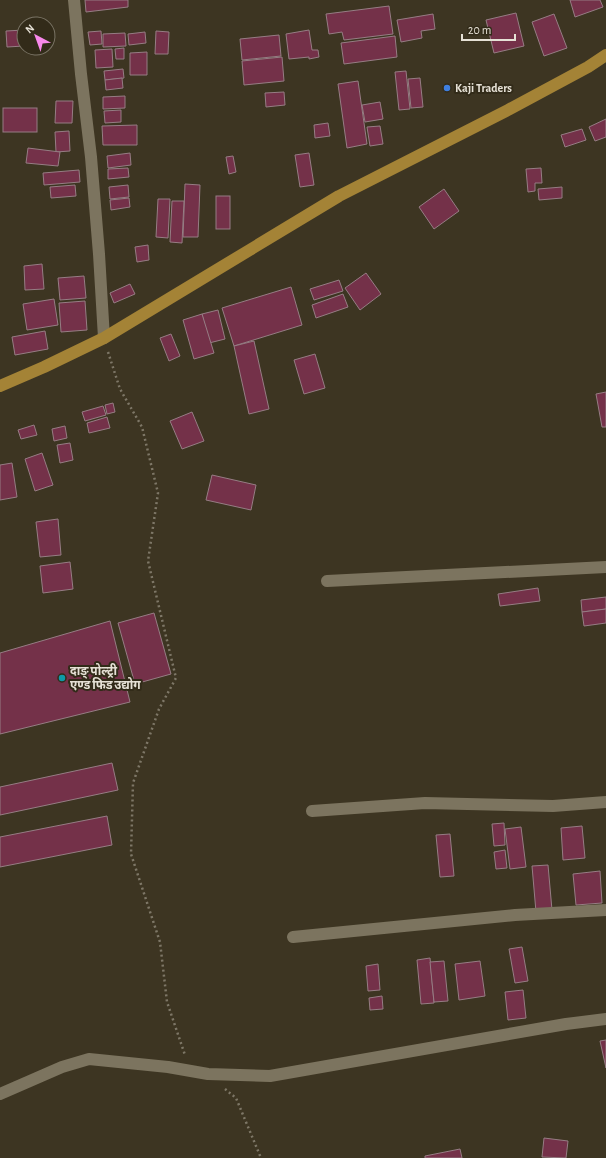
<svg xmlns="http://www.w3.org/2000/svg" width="606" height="1158" font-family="'Alegreya Sans','Noto Sans Devanagari',sans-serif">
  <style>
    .building { fill: #743149; stroke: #967d84 }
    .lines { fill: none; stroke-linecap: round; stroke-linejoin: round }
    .path { stroke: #7e7767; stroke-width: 2.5; stroke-dasharray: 2 3; stroke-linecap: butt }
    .minor { stroke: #7c745f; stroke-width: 12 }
    .major { stroke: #a48336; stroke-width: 12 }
    .shop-dot { fill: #3f7fe0; stroke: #322b19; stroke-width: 1.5 }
    .culture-dot { fill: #0f9aa8; stroke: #322b19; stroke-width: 1.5 }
    .labels { text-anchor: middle; stroke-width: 4; stroke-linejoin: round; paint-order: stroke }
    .poi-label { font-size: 12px; font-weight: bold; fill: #e6e1d6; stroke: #322b19; text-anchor: start }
  </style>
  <rect width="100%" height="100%" fill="#3d3522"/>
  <g class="building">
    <polygon points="85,0 128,0 128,7 86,12"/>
    <polygon points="570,0 600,0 603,7 575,17"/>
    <polygon points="389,6 393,34 344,40 342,32 329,34 326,14"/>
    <polygon points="516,13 524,46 494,53 486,20"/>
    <polygon points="433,14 435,29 421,31 422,38 401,42 397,20"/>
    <polygon points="554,14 567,48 544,56 532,22"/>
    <polygon points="24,30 24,46 7,47 6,31"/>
    <polygon points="309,30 312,50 318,50 319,57 309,59 309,57 289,59 286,34"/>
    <polygon points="101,31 102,44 90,45 88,32"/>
    <polygon points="156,31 169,32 168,54 155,54"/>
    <polygon points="145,32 146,43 129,45 128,34"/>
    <polygon points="125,33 126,46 103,47 103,34"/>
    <polygon points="279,35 281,56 242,60 240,39"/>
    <polygon points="395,36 397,57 344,64 341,43"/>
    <polygon points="124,48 124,59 116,59 115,49"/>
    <polygon points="112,49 113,67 96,68 95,50"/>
    <polygon points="147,52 147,75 130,75 130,53"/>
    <polygon points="282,57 284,81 244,85 242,61"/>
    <polygon points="123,69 124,78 105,80 104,71"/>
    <polygon points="406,71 410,109 399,110 395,72"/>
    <polygon points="122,78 123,88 106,90 105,80"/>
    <polygon points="420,78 423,107 411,108 408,79"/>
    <polygon points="358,81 367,144 347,148 338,84"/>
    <polygon points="284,92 285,105 266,107 265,93"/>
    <polygon points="125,96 125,108 103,109 103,97"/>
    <polygon points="56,101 73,101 72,123 55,123"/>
    <polygon points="380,102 383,119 365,122 362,105"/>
    <rect x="3" y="108" width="34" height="24"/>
    <polygon points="121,110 121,122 105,123 104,111"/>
    <polygon points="606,119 606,137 595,141 589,127"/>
    <polygon points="328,123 330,136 315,138 314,125"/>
    <polygon points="137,125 137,145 103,145 102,126"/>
    <polygon points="380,126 383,144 370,146 367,127"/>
    <polygon points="582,129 586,140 565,147 561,135"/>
    <polygon points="69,131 70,151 56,152 55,132"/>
    <polygon points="28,148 60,152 58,166 26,163"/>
    <polygon points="130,153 131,165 108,168 107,156"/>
    <polygon points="309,153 314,185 300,187 295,155"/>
    <polygon points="233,156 236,172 229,174 226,157"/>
    <polygon points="128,168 129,177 108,179 108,169"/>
    <polygon points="541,168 542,183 535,183 535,191 528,192 526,169"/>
    <polygon points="79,170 80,182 44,185 43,173"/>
    <polygon points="185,184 200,185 198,237 183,237"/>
    <polygon points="75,185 76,196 51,198 50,187"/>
    <polygon points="128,185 129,197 110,199 109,187"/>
    <polygon points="562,187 562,198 539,200 538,189"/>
    <polygon points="444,189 459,211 434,229 419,207"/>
    <rect x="216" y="196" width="14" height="33"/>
    <polygon points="129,198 130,207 111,210 110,200"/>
    <polygon points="158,199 170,199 168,238 156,237"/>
    <polygon points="172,201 184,201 182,243 170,242"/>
    <polygon points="148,245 149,260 137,262 135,247"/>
    <polygon points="42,264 44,289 25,290 24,266"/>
    <polygon points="366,273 381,294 360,310 345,288"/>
    <polygon points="84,276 86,298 60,300 58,278"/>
    <polygon points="339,280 343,291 314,300 310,289"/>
    <polygon points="130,284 135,294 114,303 110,293"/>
    <polygon points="291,287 302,325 234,346 222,308"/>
    <polygon points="343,294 348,307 316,318 312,305"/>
    <polygon points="54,299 58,325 27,330 23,304"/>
    <polygon points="85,301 87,330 61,332 59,303"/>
    <polygon points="218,310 225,339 209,343 202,314"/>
    <polygon points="202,314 214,353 194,359 183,320"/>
    <polygon points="45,331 48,349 15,355 12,337"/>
    <polygon points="171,334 180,356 169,361 160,338"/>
    <polygon points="254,341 269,409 249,414 234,346"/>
    <polygon points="315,354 325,388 304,394 294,360"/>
    <polygon points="606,392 606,427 602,427 596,394"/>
    <polygon points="113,403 115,412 107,414 105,405"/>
    <polygon points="103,406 106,415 85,421 82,412"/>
    <polygon points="192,412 204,441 182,449 170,421"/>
    <polygon points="107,417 110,428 89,433 87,423"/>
    <polygon points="34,425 37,435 21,439 18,430"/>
    <polygon points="65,426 67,438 54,441 52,429"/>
    <polygon points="70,443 73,460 60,463 57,445"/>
    <polygon points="42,453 53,485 35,491 25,459"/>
    <polygon points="12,463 17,497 0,500 0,465"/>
    <polygon points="212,475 256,485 251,510 206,500"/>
    <polygon points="58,519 61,555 40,557 36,522"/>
    <polygon points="70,562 73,589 43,593 40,566"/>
    <polygon points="538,588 540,601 500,606 498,594"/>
    <polygon points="606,597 606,609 582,612 581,600"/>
    <polygon points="606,609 606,623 584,626 582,612"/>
    <polygon points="154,613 171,674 135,684 118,623"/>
    <polygon points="110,621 130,702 0,734 0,653"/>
    <polygon points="112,763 118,790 0,815 0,787"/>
    <polygon points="107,816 112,845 0,867 0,837"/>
    <polygon points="504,823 505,845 494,846 492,824"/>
    <polygon points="582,826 585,858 563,860 561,828"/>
    <polygon points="521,827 526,867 510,869 505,829"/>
    <polygon points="450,834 454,876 440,877 436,835"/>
    <polygon points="505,850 507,868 496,869 494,852"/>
    <polygon points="548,865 552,910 536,912 532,866"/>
    <polygon points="600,871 602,903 576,905 573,874"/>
    <polygon points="522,947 528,981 515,983 509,949"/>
    <polygon points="430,958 434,1003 421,1004 417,960"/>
    <polygon points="444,961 448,1001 434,1002 430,962"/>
    <polygon points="480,961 485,996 459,1000 455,964"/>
    <polygon points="378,964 380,990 368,991 366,966"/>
    <polygon points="523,990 526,1018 508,1020 505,992"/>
    <polygon points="382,996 383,1009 370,1010 369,998"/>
    <polygon points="606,1040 606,1068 600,1041"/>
    <polygon points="544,1138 568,1141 566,1158 542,1157"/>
    <polygon points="460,1149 462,1158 425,1158 425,1156"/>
  </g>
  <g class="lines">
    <g class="path">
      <polyline points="108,352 120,389 142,427 158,493 148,561 176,678 159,709 133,783 131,854 160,942 167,1002 185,1055"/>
      <polyline points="225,1089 236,1098 261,1158"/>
    </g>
    <g class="minor">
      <polyline points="74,0 81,74 91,157 99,254 104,338"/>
      <polyline points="327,581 606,567"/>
      <polyline points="312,811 425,803 553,806 606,802"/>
      <polyline points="293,937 515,915 606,910"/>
      <polyline points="0,1094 62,1067 89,1059 168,1067 208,1074 270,1076 566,1024 606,1019"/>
    </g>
    <polyline class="major" points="0,386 44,367 104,338 339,196 508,110 588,67 606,55"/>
  </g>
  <circle class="shop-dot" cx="447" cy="88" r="4"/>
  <circle class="culture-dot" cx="62" cy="678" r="4"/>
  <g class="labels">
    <g class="poi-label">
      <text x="455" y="92">Kaji Traders</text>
      <text x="70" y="675">दाङ् पोल्ट्री<tspan x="70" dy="14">एण्ड फिड उद्योग</tspan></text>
    </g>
  </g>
  <g transform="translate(36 36) rotate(319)"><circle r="19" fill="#322b19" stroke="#7a7465"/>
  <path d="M0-3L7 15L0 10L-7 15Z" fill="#f888ea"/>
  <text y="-6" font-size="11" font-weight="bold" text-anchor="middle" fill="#e6e1d6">N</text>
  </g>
  <path d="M462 34v6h53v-6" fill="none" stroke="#e6e1d6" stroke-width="2"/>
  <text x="468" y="34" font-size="12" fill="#e6e1d6" stroke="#322b19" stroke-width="3" paint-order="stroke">20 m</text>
</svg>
